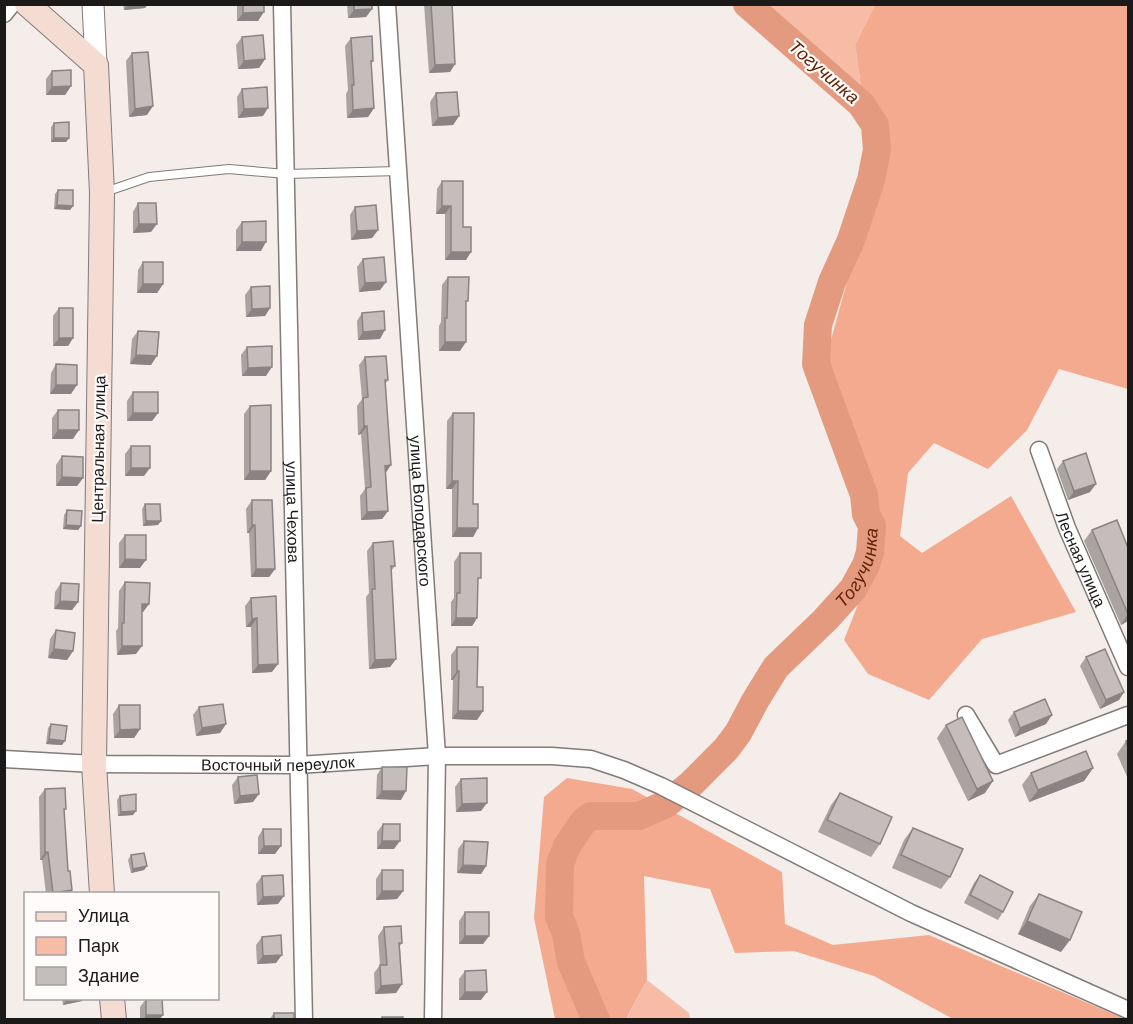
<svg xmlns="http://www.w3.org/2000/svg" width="1133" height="1024" font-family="Arial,sans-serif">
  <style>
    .green { fill: #f6bca6 }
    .forest { fill: #f4aa8e }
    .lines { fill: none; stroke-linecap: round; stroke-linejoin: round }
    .river { stroke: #e39a7e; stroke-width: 28 }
    .service-casing { stroke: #817b79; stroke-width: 10 }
    .minor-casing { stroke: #817b79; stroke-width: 19 }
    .tertiary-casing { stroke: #817b79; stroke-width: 23 }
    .secondary-casing { stroke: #817b79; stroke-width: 26 }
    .service { stroke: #fff; stroke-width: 8 }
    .minor { stroke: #fff; stroke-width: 16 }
    .tertiary { stroke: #fff; stroke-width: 21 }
    .secondary { stroke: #f5dcd3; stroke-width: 24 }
    .wall { fill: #a9a3a1 }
    .shaded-wall { fill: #898483 }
    .building { fill: #c4bdbb; stroke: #898483; stroke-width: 1.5 }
    .labels { text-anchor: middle; stroke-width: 4.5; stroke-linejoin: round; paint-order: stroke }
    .street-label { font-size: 16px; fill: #1c1a19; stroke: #fefbfa }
    .water-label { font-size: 18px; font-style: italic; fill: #622203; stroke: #fefbfa }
  </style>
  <rect width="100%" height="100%" fill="#f4edea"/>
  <g class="green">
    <polygon points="747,5 875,5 855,45 861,86 889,129 875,125 861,104"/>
    <polygon points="647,980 689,1013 690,1019 626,1020"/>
  </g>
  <g class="forest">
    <polygon points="875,5 1128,5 1128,389 1059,369 1027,430 988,469 934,443 908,473 900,536 922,553 1011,496 1076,612 982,639 929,700 868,674 844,640 881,546 850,430 826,358 889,129 861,86 855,45"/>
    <polygon points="567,778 632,789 782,872 785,924 833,945 929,935 1125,1019 953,1019 874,976 794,951 735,953 710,889 644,876 647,980 626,1019 555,1019 534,918 544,797"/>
  </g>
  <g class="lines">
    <path class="river" id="s1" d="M 596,1020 L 571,962 L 566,934 L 559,916 L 560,864 L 567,846 L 583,822 L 591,816 L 639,816 L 666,804 L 690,785 L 726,749 L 738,733 L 755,701 L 776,667 L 825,620 L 853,589 L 866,565 L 870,552 L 872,526 L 866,514 L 864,495 L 816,364 L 818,325 L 832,282 L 851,240 L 871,180 L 877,150 L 875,125 L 861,104 L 747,4"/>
    <defs>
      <polyline id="service" points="105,192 149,177 229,169 286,174 398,171"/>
      <g id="minor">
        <path id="s2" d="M 282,4 L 304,1020"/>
        <path id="s3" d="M 387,4 L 437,756 L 433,1020"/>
        <polyline points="4,14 12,4"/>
        <path id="s4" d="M 1039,450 L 1067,528 L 1128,667"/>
        <polyline points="966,715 996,765 1128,715"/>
        <path id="s5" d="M 4,759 L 94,764 L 298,765 L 437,756 L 552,756 L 591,759 L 624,770 L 661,786 L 911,913 L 1128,1010"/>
      </g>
      <polyline id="tertiary" points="93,4 96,65"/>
      <g id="secondary">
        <polyline points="27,4 96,65 102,193 94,764 102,894"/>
        <polyline points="112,998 114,1020"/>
      </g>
    </defs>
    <use href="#service" class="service-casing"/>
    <use href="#minor" class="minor-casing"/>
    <use href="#tertiary" class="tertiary-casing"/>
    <use href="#secondary" class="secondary-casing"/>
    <use href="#service" class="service"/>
    <use href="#minor" class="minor"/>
    <use href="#tertiary" class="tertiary"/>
    <use href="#secondary" class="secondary"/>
  </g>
  <g class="wall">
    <polygon points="123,4 148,4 145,8 124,10"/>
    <polygon points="237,4 264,4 258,21 237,21"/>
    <polygon points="347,4 372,4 372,9 366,17 348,18"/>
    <polygon points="424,4 452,4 455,64 450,72 429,73"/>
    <polygon points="242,37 265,59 259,68 238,69 236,45"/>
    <polygon points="351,38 373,61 371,64 374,108 368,117 347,118 346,94 348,90 345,46"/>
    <polygon points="132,53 147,115 129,117 126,61"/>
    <polygon points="52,71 71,86 65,95 46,95 46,79"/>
    <polygon points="242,89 263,116 238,118 237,97"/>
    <polygon points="436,93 459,116 453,125 432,126 430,102"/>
    <polygon points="54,123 69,138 66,142 51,142 51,127"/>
    <polygon points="442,181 463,227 466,260 445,260 445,214 436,214 437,189"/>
    <polygon points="58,190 73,206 70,210 54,209 55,194"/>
    <polygon points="138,203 151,232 133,233 133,212"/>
    <polygon points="355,207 378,230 372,238 351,240 350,215"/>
    <polygon points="242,222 261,251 236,251 236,230"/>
    <polygon points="363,259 386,282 380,290 359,292 357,267"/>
    <polygon points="143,262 163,284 157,293 137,293 138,270"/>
    <polygon points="448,277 460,351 439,351 439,326 441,322 442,285"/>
    <polygon points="251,287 270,308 265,316 246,317 245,295"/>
    <polygon points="59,308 73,338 68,346 53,346 53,316"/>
    <polygon points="362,313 380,339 358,340 357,321"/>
    <polygon points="138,331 151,365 130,364 132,339"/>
    <polygon points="247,347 266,376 242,376 241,355"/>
    <polygon points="365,357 388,380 386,383 386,473 388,511 382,519 361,520 360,496 365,489 361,434 358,435 357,406 362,399 359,365"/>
    <polygon points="56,364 71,394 50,394 51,373"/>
    <polygon points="133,392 158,413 152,421 127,421 127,401"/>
    <polygon points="250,406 271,471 265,480 244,480 244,414"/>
    <polygon points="58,410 73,439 52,439 52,418"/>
    <polygon points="453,413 478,528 473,537 452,537 452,489 446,489 447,421"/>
    <polygon points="131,446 144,476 125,476 125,454"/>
    <polygon points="62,456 83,478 77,486 56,486 56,465"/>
    <polygon points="1063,461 1090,492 1068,500 1057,469"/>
    <polygon points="252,500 275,569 269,577 251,577 249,533 247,533 246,509"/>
    <polygon points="145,504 158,525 143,526 142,509"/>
    <polygon points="67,510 81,526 78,530 63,529 64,515"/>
    <polygon points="1092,530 1128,548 1128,621 1121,625 1084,541"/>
    <polygon points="125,535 140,568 119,568 119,543"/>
    <polygon points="373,543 395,566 391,571 396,659 390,667 369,669 366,597 369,593 367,551"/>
    <polygon points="460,553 478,583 477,618 472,626 451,626 451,602 454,598 454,562"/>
    <polygon points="125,582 149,604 143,612 142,612 136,654 117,655 116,631 118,628 119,591"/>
    <polygon points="61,583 78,602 72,610 54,609 55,592"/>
    <polygon points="251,598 272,672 252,673 251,627 246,627 245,606"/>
    <polygon points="56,630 73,651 67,660 48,658 50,639"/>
    <polygon points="457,647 483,711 477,720 452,719 453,680 451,680 451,655"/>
    <polygon points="1086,657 1124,692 1119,700 1100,709 1080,666"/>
    <polygon points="119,705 140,729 134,738 114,738 113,714"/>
    <polygon points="199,707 226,724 220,733 196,736 193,715"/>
    <polygon points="1014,712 1046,724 1015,737 1008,720"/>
    <polygon points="51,724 62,745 46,744 48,728"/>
    <polygon points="946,725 985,793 968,801 937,738"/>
    <polygon points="1128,740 1128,779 1117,754 1126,741"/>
    <polygon points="382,767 401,800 376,799 377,775"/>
    <polygon points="1093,768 1084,781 1029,802 1022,785 1031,773"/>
    <polygon points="238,777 253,802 234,804 232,785"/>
    <polygon points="461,779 481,811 456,812 455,787"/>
    <polygon points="45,789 66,809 64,811 68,871 72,890 70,894 46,894 42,860 40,860 39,797"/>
    <polygon points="840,793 880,844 871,857 818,832 831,805"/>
    <polygon points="120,796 133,815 118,816 117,800"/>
    <polygon points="383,824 394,849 377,849 377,832"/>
    <polygon points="913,828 950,877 941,889 892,868 904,840"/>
    <polygon points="263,829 275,854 258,854 258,837"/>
    <polygon points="464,841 486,866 481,874 457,873 458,849"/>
    <polygon points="131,855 147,866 144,870 131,873 128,860"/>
    <polygon points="382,870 403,891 397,899 376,900 376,879"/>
    <polygon points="980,875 1003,912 998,920 964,903 974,883"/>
    <polygon points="262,876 278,904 257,905 256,884"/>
    <polygon points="1039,894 1061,952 1018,934 1030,906"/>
    <polygon points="465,912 489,936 483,944 459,944 459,921"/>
    <polygon points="384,927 402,943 400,946 402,984 396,993 375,994 374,973 380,965 378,936"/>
    <polygon points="262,937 276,963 257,964 256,945"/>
    <polygon points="465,971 481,1000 459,1000 459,979"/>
    <polygon points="62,999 83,999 82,1001 63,1005"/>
    <polygon points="146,999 163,1015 159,1020 140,1020 140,1007"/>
    <polygon points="274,1013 294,1020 269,1020"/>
  </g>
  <g class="shaded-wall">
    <polygon points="128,4 148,4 145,8 124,10"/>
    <polygon points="372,9 366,17 348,18 354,10"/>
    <polygon points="264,12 258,21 237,21 243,13"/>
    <polygon points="265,59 259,68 238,69 244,61"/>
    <polygon points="455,64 450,72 429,73 435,65"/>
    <polygon points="71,86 65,95 46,95 52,87"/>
    <polygon points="153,106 147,115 129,117 135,109"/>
    <polygon points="268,108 263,116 238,118 244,109"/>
    <polygon points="374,108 368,117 347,118 353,110"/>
    <polygon points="459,116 453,125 432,126 438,118"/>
    <polygon points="54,138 69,138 66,142 51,142"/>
    <polygon points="57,205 73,206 70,210 54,209"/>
    <polygon points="442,206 451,206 445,214 436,214"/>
    <polygon points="139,224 157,224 151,232 133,233"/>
    <polygon points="378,230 372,238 351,240 357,231"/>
    <polygon points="242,242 266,242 261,251 236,251"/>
    <polygon points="451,252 471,252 466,260 445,260"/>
    <polygon points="386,282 380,290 359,292 365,283"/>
    <polygon points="143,284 163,284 157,293 137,293"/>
    <polygon points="270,308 265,316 246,317 252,309"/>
    <polygon points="385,330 380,339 358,340 363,332"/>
    <polygon points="59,338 73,338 68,346 53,346"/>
    <polygon points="445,342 466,342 460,351 439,351"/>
    <polygon points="136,355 157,356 151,365 130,364"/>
    <polygon points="272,367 266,376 242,376 248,368"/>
    <polygon points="56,385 77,385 71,394 50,394"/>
    <polygon points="133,413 158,413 152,421 127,421"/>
    <polygon points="364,426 367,426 361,434 358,435"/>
    <polygon points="58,430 79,430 73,439 52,439"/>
    <polygon points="391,465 385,474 385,466"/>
    <polygon points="131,468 150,468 144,476 125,476"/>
    <polygon points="250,471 271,471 265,480 244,480"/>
    <polygon points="62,477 83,478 77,486 56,486"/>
    <polygon points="452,481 458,481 452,489 446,489"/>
    <polygon points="1096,484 1090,492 1068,500 1074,491"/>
    <polygon points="388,511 382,519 361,520 367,512"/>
    <polygon points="146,521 161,521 158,525 143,526"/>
    <polygon points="66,525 81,526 78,530 63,529"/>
    <polygon points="252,525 255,525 249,533 247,533"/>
    <polygon points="457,528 478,528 473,537 452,537"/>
    <polygon points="125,559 146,560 140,568 119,568"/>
    <polygon points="256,569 275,569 269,577 251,577"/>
    <polygon points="60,601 78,602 72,610 54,609"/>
    <polygon points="142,604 149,604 143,612 136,612"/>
    <polygon points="1128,614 1128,621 1121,625"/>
    <polygon points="257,618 251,627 246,627 252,619"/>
    <polygon points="456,618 477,618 472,626 451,626"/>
    <polygon points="122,646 142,646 136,654 117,655"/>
    <polygon points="54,649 73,651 67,660 48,658"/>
    <polygon points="396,659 390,667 369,669 375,660"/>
    <polygon points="278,664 272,672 252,673 258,665"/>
    <polygon points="457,671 459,671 453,680 451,680"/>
    <polygon points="1124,692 1119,700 1100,709 1106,700"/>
    <polygon points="458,711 483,711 477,720 452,719"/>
    <polygon points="1052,715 1046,724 1015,737 1020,728"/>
    <polygon points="226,724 220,733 196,736 202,728"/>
    <polygon points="140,729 134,738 114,738 120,730"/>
    <polygon points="49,739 65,741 62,745 46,744"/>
    <polygon points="1093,768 1084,781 1029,802 1038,790"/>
    <polygon points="993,781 985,793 968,801 977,789"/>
    <polygon points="382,791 406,791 401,800 376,799"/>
    <polygon points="259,794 253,802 234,804 240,796"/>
    <polygon points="487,803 481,811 456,812 462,804"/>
    <polygon points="136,811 133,815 118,816 121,812"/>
    <polygon points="382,841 400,841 394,849 377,849"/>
    <polygon points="264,846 281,846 275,854 258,854"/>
    <polygon points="45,852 48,852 42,860 40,860"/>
    <polygon points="463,865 486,866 481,874 457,873"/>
    <polygon points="147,866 144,870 131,873 133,869"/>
    <polygon points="72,890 70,894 52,894 53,893"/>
    <polygon points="382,891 403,891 397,899 376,900"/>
    <polygon points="284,896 278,904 257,905 263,897"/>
    <polygon points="1027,921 1070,940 1061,952 1018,934"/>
    <polygon points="465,936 489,936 483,944 459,944"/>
    <polygon points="282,955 276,963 257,964 263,956"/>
    <polygon points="402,984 396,993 375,994 381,986"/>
    <polygon points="465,992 487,992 481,1000 459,1000"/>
    <polygon points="67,999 83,999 82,1001 63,1005"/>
    <polygon points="146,1015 163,1015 159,1020 143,1020"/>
  </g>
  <g class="building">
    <polygon points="243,4 264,4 264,12 243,13"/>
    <polygon points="354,4 372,4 372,9 354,10"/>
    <polygon points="431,4 452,4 455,64 435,65"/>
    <polygon points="263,35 265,59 244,61 242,37"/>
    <polygon points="372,36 373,61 371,61 374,108 353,110 352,85 354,85 351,38"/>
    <polygon points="148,52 153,106 135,109 132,53"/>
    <polygon points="71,70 71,86 52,87 52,71"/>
    <polygon points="267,87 268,108 244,109 242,89"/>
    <polygon points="457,92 459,116 438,118 436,93"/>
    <polygon points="69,122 69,138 54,138 54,123"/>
    <polygon points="442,181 463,181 463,227 471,227 471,252 451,252 451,206 442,206"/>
    <polygon points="58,190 73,190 73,206 57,205"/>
    <polygon points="138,203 156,203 157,224 139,224"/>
    <polygon points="376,205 378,230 357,231 355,207"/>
    <polygon points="266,221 266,242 242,242 242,222"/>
    <polygon points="384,257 386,282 365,283 363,259"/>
    <rect x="143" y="262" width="20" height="22"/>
    <polygon points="448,277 469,277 468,301 466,301 466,342 445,342 445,318 447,318"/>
    <polygon points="270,286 270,308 252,309 251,287"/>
    <rect x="59" y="308" width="14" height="30"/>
    <polygon points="384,311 385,330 363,332 362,313"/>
    <polygon points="138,331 159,332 157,356 136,355"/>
    <polygon points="272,346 272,367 248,368 247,347"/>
    <polygon points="386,356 388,380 385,380 391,465 385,466 388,511 367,512 366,488 371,487 367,426 364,426 363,398 368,397 365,357"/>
    <polygon points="56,364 77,365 77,385 56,385"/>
    <rect x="133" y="392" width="25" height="21"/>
    <polygon points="271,405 271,471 250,471 250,406"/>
    <rect x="58" y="410" width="21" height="20"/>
    <polygon points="453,413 474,413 473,504 478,504 478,528 457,528 458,481 452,481"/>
    <rect x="131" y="446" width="19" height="22"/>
    <polygon points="1086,453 1096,484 1074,491 1063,461"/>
    <polygon points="62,456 83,457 83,478 62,477"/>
    <polygon points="252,500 272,500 275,569 256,569 255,525 252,525"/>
    <polygon points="145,504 160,504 161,521 146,521"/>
    <polygon points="67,510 82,511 81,526 66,525"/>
    <polygon points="1117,520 1128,548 1128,614 1092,530"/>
    <polygon points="125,535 146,535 146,560 125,559"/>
    <polygon points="393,541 395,566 391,566 396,659 375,660 372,589 375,589 373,543"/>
    <polygon points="460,553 481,553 481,578 478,578 477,618 456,618 457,593 460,593"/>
    <polygon points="125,582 150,583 149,604 142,604 142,646 122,646 122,623 124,623"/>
    <polygon points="61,583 79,584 78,602 60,601"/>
    <polygon points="276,596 278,664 258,665 257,618 252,619 251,598"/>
    <polygon points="56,630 75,633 73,651 54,649"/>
    <polygon points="457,647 478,647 477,687 483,687 483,711 458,711 459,671 457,671"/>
    <polygon points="1105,649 1124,692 1106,700 1086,657"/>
    <polygon points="1045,699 1052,715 1020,728 1014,712"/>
    <polygon points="223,704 226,724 202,728 199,707"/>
    <polygon points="119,705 140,705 140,729 120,730"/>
    <polygon points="962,717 993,781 977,789 946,725"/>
    <polygon points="51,724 67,726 65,741 49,739"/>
    <polygon points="1128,740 1128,748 1126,741"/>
    <polygon points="1086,751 1093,768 1038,790 1031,773"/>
    <polygon points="382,767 407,767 406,791 382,791"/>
    <polygon points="257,775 259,794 240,796 238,777"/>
    <polygon points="487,778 487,803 462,804 461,779"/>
    <polygon points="65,788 66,809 64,809 68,871 70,871 72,890 53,893 48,852 45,852 45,789"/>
    <polygon points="840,793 892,817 880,844 827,820"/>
    <polygon points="136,794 136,811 121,812 120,796"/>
    <polygon points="383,824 400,824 400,841 382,841"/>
    <polygon points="913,828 963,849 950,877 901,855"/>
    <polygon points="263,829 281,829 281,846 264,846"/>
    <polygon points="464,841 488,842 486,866 463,865"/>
    <polygon points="144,853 147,866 133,869 131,855"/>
    <rect x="382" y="870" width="21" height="21"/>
    <polygon points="283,875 284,896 263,897 262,876"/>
    <polygon points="980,875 1013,892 1003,912 970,895"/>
    <polygon points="1039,894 1082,912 1070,940 1027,921"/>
    <rect x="465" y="912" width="24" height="24"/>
    <polygon points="401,926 402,943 399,943 402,984 381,986 380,965 387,965 384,927"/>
    <polygon points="281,935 282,955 263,956 262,937"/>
    <polygon points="486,970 487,992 465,992 465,971"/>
    <polygon points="146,999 162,999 163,1015 146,1015"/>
    <rect x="274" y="1013" width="20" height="7"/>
    <rect x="382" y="1017" width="21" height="3"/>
  </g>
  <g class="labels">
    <g class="street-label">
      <text transform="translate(98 449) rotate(-89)" y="6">Центральная улица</text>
      <text dy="6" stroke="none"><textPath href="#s2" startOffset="508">улица Чехова</textPath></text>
      <text dy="6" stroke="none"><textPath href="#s3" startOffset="508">улица Володарского</textPath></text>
      <text dy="6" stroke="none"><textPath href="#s4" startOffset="117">Лесная улица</textPath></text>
      <text dy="6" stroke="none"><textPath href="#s5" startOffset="274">Восточный переулок</textPath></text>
    </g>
    <g class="water-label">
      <text transform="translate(824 72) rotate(41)" y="6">Тогучинка</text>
      <text dy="6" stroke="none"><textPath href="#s1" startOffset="608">Тогучинка</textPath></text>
    </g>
  </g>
  <rect width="1133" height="1024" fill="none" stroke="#1c1a19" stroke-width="12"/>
  <rect x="24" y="892" width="195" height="108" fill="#fefbfa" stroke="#a4a1a0" stroke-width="1.5"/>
  <rect x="36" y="912" width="30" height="9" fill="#f5dcd3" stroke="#a4a1a0" stroke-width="1.5"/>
  <text x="78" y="922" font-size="18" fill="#1c1a19">Улица</text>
  <rect x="36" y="937" width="30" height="18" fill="#f6bca6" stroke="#a4a1a0" stroke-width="1.5"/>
  <text x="78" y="952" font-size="18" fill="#1c1a19">Парк</text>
  <rect x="36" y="967" width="30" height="18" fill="#c4bdbb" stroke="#a4a1a0" stroke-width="1.5"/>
  <text x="78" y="982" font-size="18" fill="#1c1a19">Здание</text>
</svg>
